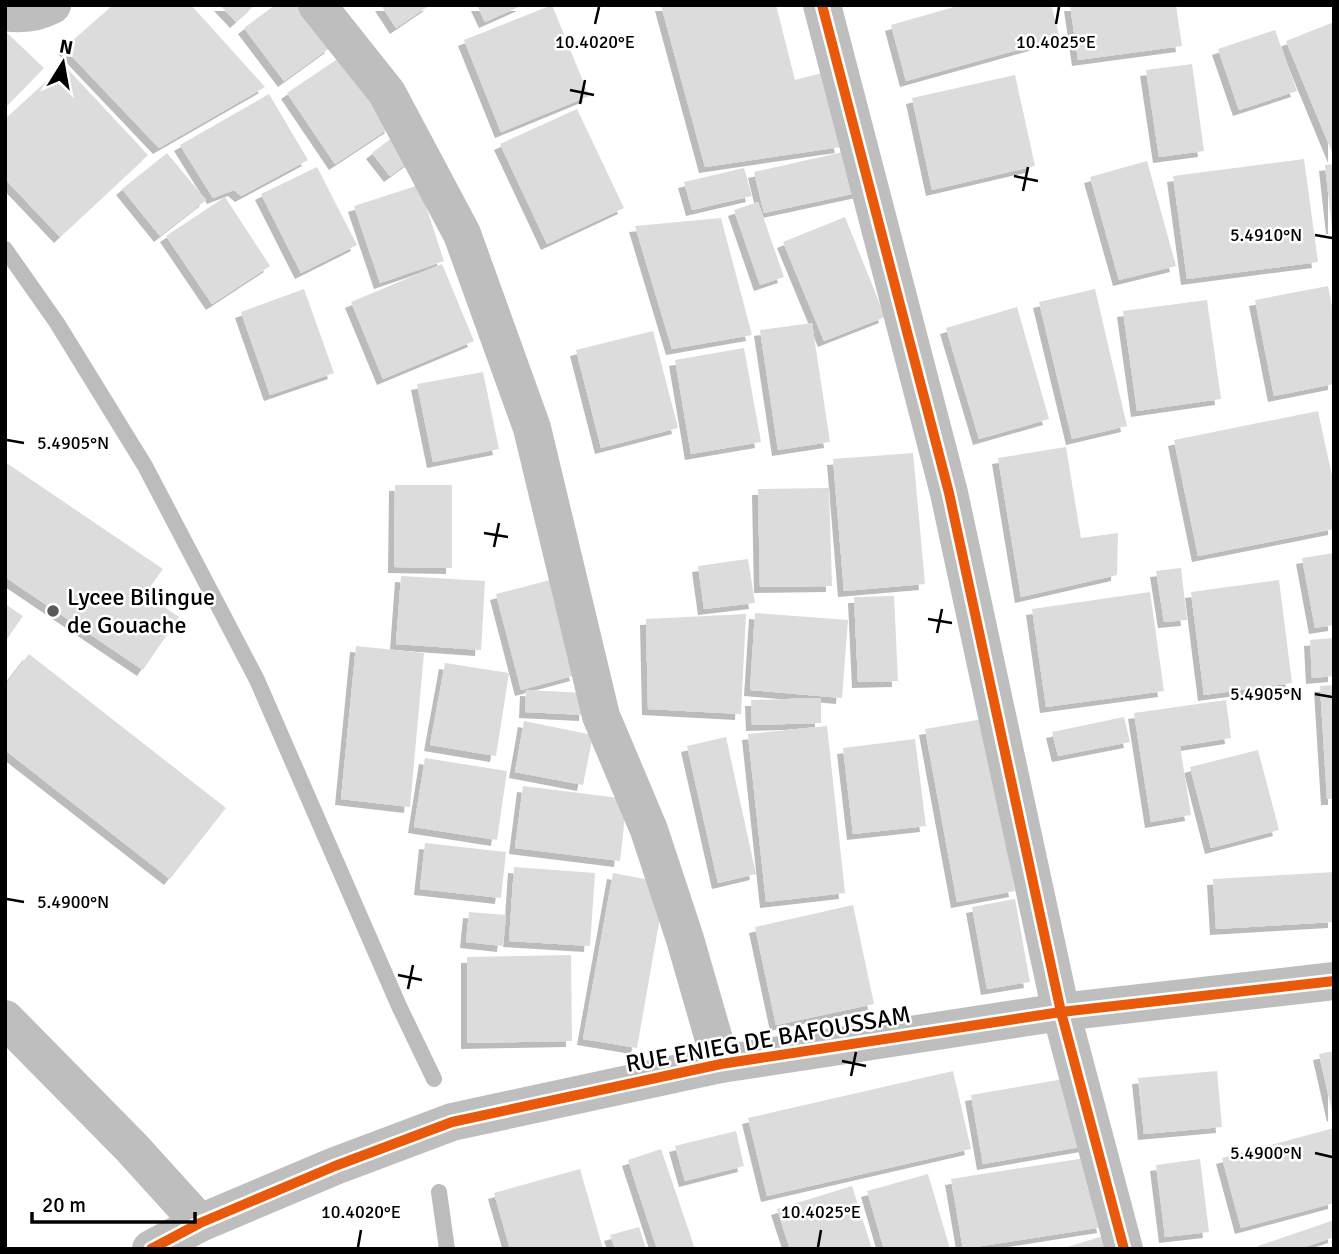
<svg xmlns="http://www.w3.org/2000/svg" width="1339" height="1254" font-family="Signika,sans-serif">
  <style>
    .lines { fill: none; stroke-linecap: round; stroke-linejoin: round }
    .stream { stroke: #bcbcbc; stroke-width: 16 }
    .building { fill: #dcdcdc; filter: url(#shadow) }
    .minor { stroke: #bebebe; stroke-width: 38 }
    .cycleway-casing { stroke: #fff; stroke-width: 15 }
    .cycleway { stroke: #e8590c; stroke-width: 10 }
    .ticks { fill: none; stroke: #000; stroke-width: 2.5 }
    .poi-dot { fill: #595959; stroke: #fff; stroke-width: 2.5 }
    .labels { text-anchor: middle; stroke-width: 5; stroke-linejoin: round; paint-order: stroke }
    .poi-label { font-size: 24px; fill: #000; stroke: #fff; text-anchor: start }
    .street-label { font-size: 24px; fill: #000; stroke: #fff }
    .ticks-label { font-size: 18px; text-anchor: middle; fill: #000; stroke: #fff; stroke-width: 5; stroke-linejoin: round; paint-order: stroke }
  </style>
  <defs>
    <filter id="shadow"><feDropShadow dx="-6" dy="6" stdDeviation="0" flood-color="#0004"/></filter>
  </defs>
  <rect width="100%" height="100%" fill="#fff"/>
  <g class="lines">
    <g class="stream">
      <polyline points="5,249 57,323 145,466 257,680 399,1006 434,1079"/>
      <polyline points="439,1192 447,1249"/>
    </g>
  </g>
  <g class="building">
    <polygon points="113,5 191,5 265,87 159,148 64,48"/>
    <polygon points="220,5 255,5 236,22"/>
    <polygon points="275,5 300,5 331,47 284,81 244,28"/>
    <polygon points="381,5 430,5 396,28"/>
    <polygon points="477,5 523,5 485,22"/>
    <polygon points="552,5 589,96 501,132 464,40"/>
    <polygon points="661,5 776,5 795,80 822,73 841,147 705,167"/>
    <polygon points="961,5 1051,5 1060,38 906,81 891,25"/>
    <polygon points="1070,5 1176,5 1182,46 1078,60"/>
    <polygon points="1334,22 1334,157 1286,41"/>
    <polygon points="1275,30 1297,91 1239,110 1218,49"/>
    <polygon points="5,31 44,68 5,108"/>
    <polygon points="342,56 391,127 335,164 287,93"/>
    <polygon points="1192,64 1204,151 1159,157 1146,70"/>
    <polygon points="64,65 148,155 60,237 5,179 5,119"/>
    <polygon points="1015,75 1035,166 932,190 912,98"/>
    <polygon points="269,94 308,160 241,196 234,190 213,198 180,145"/>
    <polygon points="577,109 624,208 547,244 500,144"/>
    <polygon points="398,133 416,157 390,176 372,153"/>
    <polygon points="856,149 866,191 764,213 754,172"/>
    <polygon points="167,153 206,200 160,236 122,189"/>
    <polygon points="1304,159 1318,262 1187,279 1173,176"/>
    <polygon points="1147,161 1176,266 1119,280 1090,177"/>
    <polygon points="1334,164 1334,228 1332,228 1325,165"/>
    <polygon points="317,167 357,245 301,273 261,194"/>
    <polygon points="744,168 752,196 692,210 684,182"/>
    <polygon points="419,185 444,261 380,283 354,206"/>
    <polygon points="225,197 270,266 212,304 166,236"/>
    <polygon points="758,202 784,277 760,285 734,210"/>
    <polygon points="845,217 885,317 824,341 783,242"/>
    <polygon points="721,218 752,335 672,349 635,226"/>
    <polygon points="442,264 474,341 383,379 351,302"/>
    <polygon points="1328,286 1334,316 1334,384 1274,396 1255,300"/>
    <polygon points="304,289 334,373 270,395 241,312"/>
    <polygon points="1095,289 1127,426 1072,439 1039,302"/>
    <polygon points="1207,300 1221,399 1137,411 1123,311"/>
    <polygon points="1017,307 1049,419 979,439 946,328"/>
    <polygon points="812,323 830,442 778,450 760,330"/>
    <polygon points="653,331 678,428 601,448 576,350"/>
    <polygon points="744,348 761,442 691,454 675,360"/>
    <polygon points="483,372 499,449 433,462 417,384"/>
    <polygon points="1318,411 1334,485 1334,529 1198,556 1174,440"/>
    <polygon points="1066,447 1081,538 1118,533 1117,575 1021,597 998,458"/>
    <polygon points="913,453 925,584 844,591 833,459"/>
    <polygon points="5,462 163,569 145,594 179,617 143,670 5,577"/>
    <polygon points="395,485 452,485 452,568 394,567"/>
    <polygon points="829,488 832,586 760,587 758,489"/>
    <polygon points="1334,553 1334,625 1315,628 1302,558"/>
    <polygon points="748,559 755,603 704,609 698,566"/>
    <polygon points="1181,568 1187,620 1164,622 1156,571"/>
    <polygon points="401,576 485,581 481,650 396,644"/>
    <polygon points="550,580 576,675 521,690 496,594"/>
    <polygon points="1279,580 1292,683 1204,695 1191,592"/>
    <polygon points="1150,592 1164,691 1046,707 1032,609"/>
    <polygon points="894,596 898,681 858,682 854,597"/>
    <polygon points="5,604 23,616 5,642"/>
    <polygon points="755,613 848,620 842,698 750,690"/>
    <polygon points="746,614 741,714 648,709 646,619"/>
    <polygon points="1334,638 1334,676 1312,678 1310,640"/>
    <polygon points="356,646 424,653 410,807 341,799"/>
    <polygon points="29,654 226,808 170,879 5,750 5,685"/>
    <polygon points="445,663 509,673 496,756 430,745"/>
    <polygon points="1334,685 1334,799 1327,799 1320,686"/>
    <polygon points="526,690 586,693 585,715 525,712"/>
    <polygon points="821,698 821,723 752,725 751,700"/>
    <polygon points="1226,700 1231,738 1180,746 1191,815 1151,822 1134,713"/>
    <polygon points="1124,717 1130,742 1058,756 1052,732"/>
    <polygon points="983,719 1015,891 957,902 925,729"/>
    <polygon points="524,721 593,735 583,785 515,772"/>
    <polygon points="827,726 845,893 766,902 748,734"/>
    <polygon points="726,737 756,874 718,883 687,746"/>
    <polygon points="915,739 926,826 853,834 843,748"/>
    <polygon points="1258,750 1279,830 1211,848 1190,767"/>
    <polygon points="425,758 507,771 497,840 414,827"/>
    <polygon points="523,786 627,799 620,861 515,848"/>
    <polygon points="425,843 506,852 501,898 420,889"/>
    <polygon points="514,867 595,873 590,946 509,941"/>
    <polygon points="1334,872 1334,922 1216,929 1213,879"/>
    <polygon points="613,873 666,883 637,1048 583,1039"/>
    <polygon points="1015,899 1030,982 987,989 972,907"/>
    <polygon points="853,905 874,1004 776,1025 755,927"/>
    <polygon points="469,912 506,915 503,946 466,942"/>
    <polygon points="571,955 572,1041 467,1043 467,957"/>
    <polygon points="1334,1051 1334,1115 1333,1116 1319,1054"/>
    <polygon points="953,1071 971,1149 767,1196 748,1118"/>
    <polygon points="1217,1071 1222,1127 1144,1134 1138,1078"/>
    <polygon points="1075,1077 1086,1146 983,1164 971,1095"/>
    <polygon points="1334,1128 1334,1203 1241,1228 1222,1158"/>
    <polygon points="736,1131 744,1166 685,1181 675,1146"/>
    <polygon points="661,1149 695,1249 657,1249 628,1160"/>
    <polygon points="1091,1157 1103,1227 963,1249 951,1179"/>
    <polygon points="1200,1159 1209,1232 1165,1237 1156,1165"/>
    <polygon points="580,1169 603,1249 510,1249 494,1193"/>
    <polygon points="928,1174 950,1249 884,1249 867,1191"/>
    <polygon points="852,1186 872,1249 790,1249 777,1209"/>
    <polygon points="1334,1220 1334,1237 1299,1249 1259,1249 1258,1246"/>
    <polygon points="639,1227 646,1249 615,1249 610,1235"/>
    <polygon points="1113,1233 1118,1249 1064,1249 1064,1248"/>
  </g>
  <g class="lines">
    <g class="minor">
      <polyline points="317,5 387,93 462,234 532,428 601,716 649,830 685,939 721,1064"/>
      <polyline points="822,5 949,493 1061,1012 1124,1249"/>
      <path d="M 5,12 C 22,15 37,13 52,5"/>
      <polyline points="5,1019 132,1148 200,1223"/>
      <polyline points="151,1249 200,1223 335,1166 452,1122 721,1064 1061,1012 1334,981"/>
    </g>
    <defs>
      <g id="cycleway">
        <polyline points="822,5 949,493 1061,1012 1124,1249"/>
        <polyline points="151,1249 200,1223 335,1166 452,1122 721,1064 1061,1012 1334,981"/>
      </g>
    </defs>
    <use href="#cycleway" class="cycleway-casing"/>
    <use href="#cycleway" class="cycleway"/>
  </g>
  <path class="ticks" d="M 595,24 L 599,7M 1056,24 L 1059,7M 570,90 L 594,95M 580,104 L 585,80M 1014,176 L 1038,181M 1023,191 L 1028,167M 1315,235 L 1332,238M 7,440 L 24,443M 484,533 L 508,537M 494,547 L 499,523M 928,619 L 952,623M 937,633 L 942,609M 1315,694 L 1332,697M 7,899 L 24,902M 398,975 L 422,980M 408,989 L 413,965M 842,1061 L 866,1066M 851,1076 L 856,1052M 1315,1153 L 1332,1157M 358,1247 L 361,1230M 818,1247 L 821,1230"/>
  <circle class="poi-dot" cx="53" cy="611" r="7"/>
  <g class="labels">
    <g class="poi-label">
      <text x="67" y="605">Lycee Bilingue<tspan x="67" dy="28">de Gouache</tspan></text>
    </g>
    <g class="street-label">
      <text transform="translate(768 1039) rotate(-10)" y="8">RUE ENIEG DE BAFOUSSAM</text>
    </g>
  </g>
  <g class="ticks-label">
    <text x="595" y="48">10.4020°E</text>
    <text x="1056" y="48">10.4025°E</text>
    <text x="1266" y="241">5.4910°N</text>
    <text x="73" y="449">5.4905°N</text>
    <text x="1266" y="700">5.4905°N</text>
    <text x="73" y="908">5.4900°N</text>
    <text x="1266" y="1159">5.4900°N</text>
    <text x="361" y="1218">10.4020°E</text>
    <text x="821" y="1218">10.4025°E</text>
  </g>
  <rect width="1339" height="1254" fill="none" stroke="#000000" stroke-width="14"/>
  <g transform="translate(63 63) rotate(11)" stroke="#ffffff" stroke-width="5" paint-order="stroke">
  <path d="M0-5L12 26L0 18L-12 26Z" fill="#000000"/>
  <text y="-10" font-size="19" font-weight="bold" text-anchor="middle" fill="#000000">N</text>
  </g>
  <path d="M32 1212v10h163v-10" fill="none" stroke="#000000" stroke-width="3.5"/>
  <text x="42" y="1212" font-size="21" fill="#000000" stroke="#ffffff" stroke-width="5" paint-order="stroke">20 m</text>
</svg>
